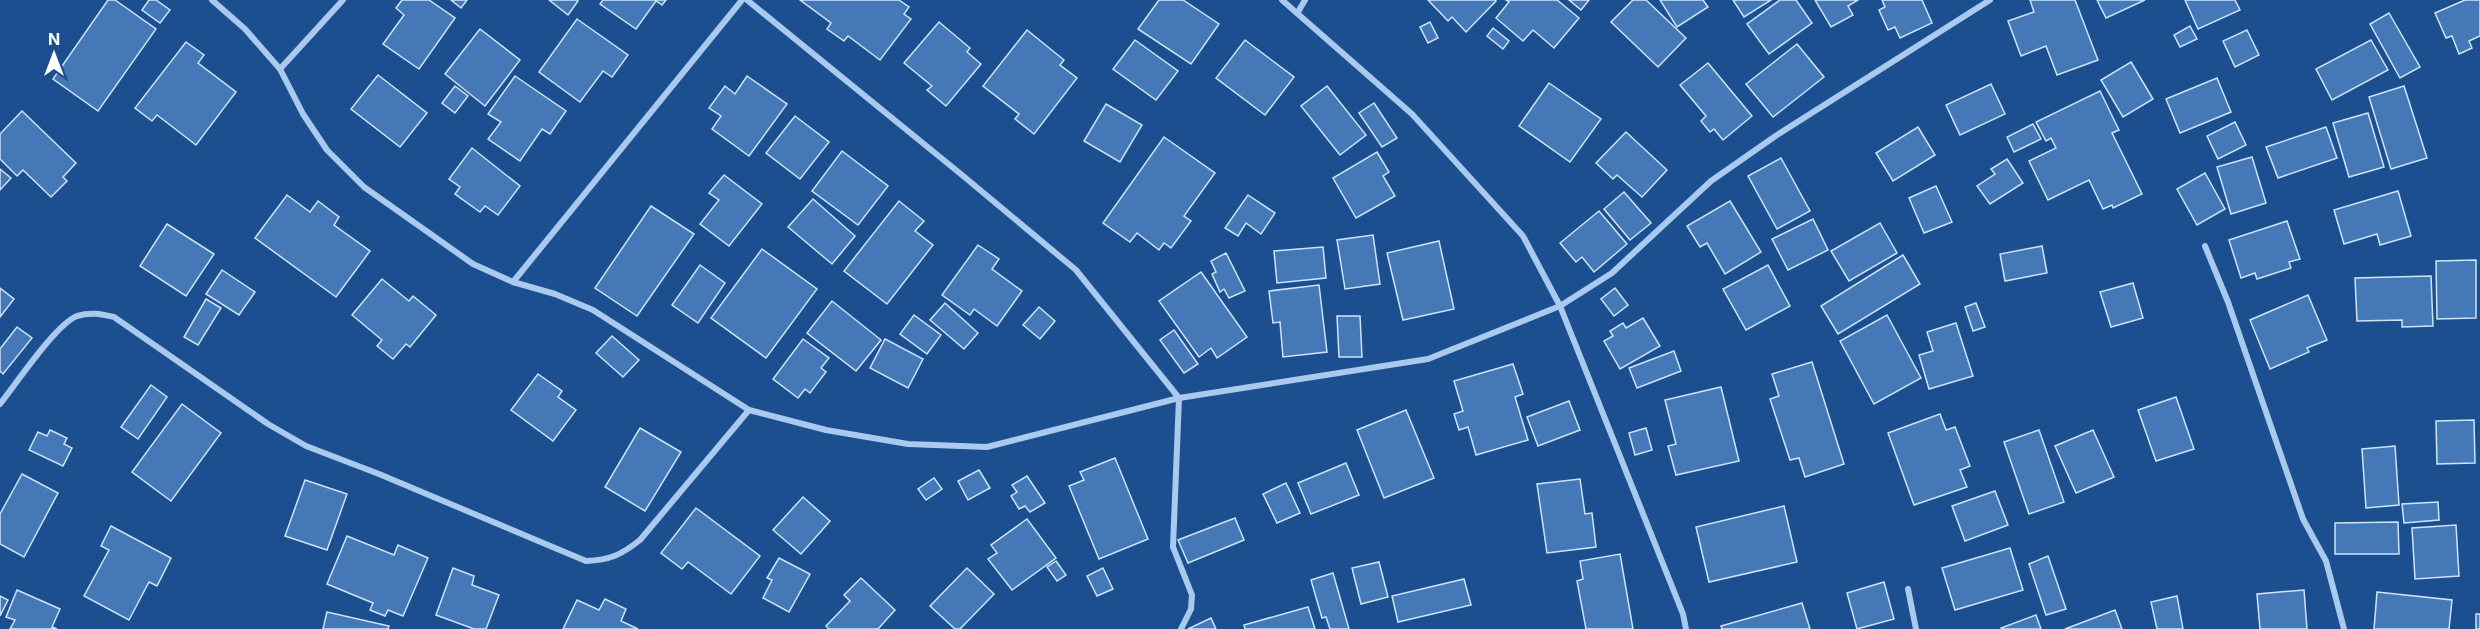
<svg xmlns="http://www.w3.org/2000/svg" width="2480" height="629" font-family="Inter,sans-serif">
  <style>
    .building { fill: #4478b7; stroke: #cfe3fa; stroke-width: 1.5 }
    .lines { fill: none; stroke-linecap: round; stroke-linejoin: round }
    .minor { stroke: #a9c9ee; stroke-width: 6 }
  </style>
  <rect width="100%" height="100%" fill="#1b4f8f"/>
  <g class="building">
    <polygon points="108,0 115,0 156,29 98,111 53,79"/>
    <polygon points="149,0 156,0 170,10 160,23 142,10"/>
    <polygon points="402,0 429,0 455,18 419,69 383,44 404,15 396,8"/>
    <polygon points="451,0 467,0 461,8"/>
    <polygon points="549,0 577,0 578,1 568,15"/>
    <polygon points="603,0 666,0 662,5 656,1 636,29 600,4"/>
    <polygon points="800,0 899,0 909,7 904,14 911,19 880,60 848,36 844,41 827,29 831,23"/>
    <polygon points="1159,0 1183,0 1219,24 1191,64 1138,29"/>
    <polygon points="1428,0 1495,0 1496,1 1466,32 1452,17 1448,21"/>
    <polygon points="1506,0 1557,0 1579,18 1554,48 1533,30 1523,41 1496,18 1509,2"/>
    <polygon points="1569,0 1589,0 1581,10"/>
    <polygon points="1633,0 1646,0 1686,38 1658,67 1611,22"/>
    <polygon points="1660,0 1703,0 1708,7 1677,27"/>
    <polygon points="1733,0 1771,0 1744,17"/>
    <polygon points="1780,0 1796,0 1812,23 1769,54 1747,24"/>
    <polygon points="1815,0 1858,0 1848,6 1853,15 1831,27"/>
    <polygon points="1882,0 1922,0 1932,23 1900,38 1895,27 1888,30 1879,10 1885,7"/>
    <polygon points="2030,0 2075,0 2098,60 2057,75 2046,46 2021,56 2008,21 2034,12"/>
    <polygon points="2097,0 2145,0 2106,18"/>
    <polygon points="2185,0 2235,0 2240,10 2198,29"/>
    <polygon points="2465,0 2480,0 2480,36 2469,41 2472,48 2459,54 2452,36 2446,38 2435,13"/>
    <polygon points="2389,13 2420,67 2400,78 2370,24"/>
    <polygon points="577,19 628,55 612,77 603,71 580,102 539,72"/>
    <polygon points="939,22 970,48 967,52 981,64 946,106 927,90 932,86 904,63"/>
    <polygon points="1430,22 1438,38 1428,43 1420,27"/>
    <polygon points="2190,26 2197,39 2180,47 2174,35"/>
    <polygon points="1493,28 1509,41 1503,49 1487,36"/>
    <polygon points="480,29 520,60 485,106 445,74"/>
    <polygon points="1027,30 1064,60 1060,65 1077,78 1034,134 1015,119 1019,114 983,86"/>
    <polygon points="2247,30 2259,55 2235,67 2223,41"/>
    <polygon points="1135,40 1178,71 1156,100 1113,69"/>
    <polygon points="1245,40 1294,77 1265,115 1216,78"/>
    <polygon points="2371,40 2388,70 2332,100 2316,69"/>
    <polygon points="186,42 204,55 198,63 236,92 196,145 157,115 152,121 135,108"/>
    <polygon points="1797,44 1824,77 1773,117 1746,84"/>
    <polygon points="2131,62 2153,99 2123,117 2101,80"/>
    <polygon points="1708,63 1752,116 1723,140 1714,129 1710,132 1701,121 1706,116 1680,85"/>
    <polygon points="378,75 427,113 400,147 351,109"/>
    <polygon points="515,76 566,111 550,134 542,129 520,161 488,139 501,122 488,114"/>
    <polygon points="747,76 787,104 749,156 712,129 721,116 709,108 725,86 735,94"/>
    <polygon points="2217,78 2231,112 2180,133 2166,99"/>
    <polygon points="1549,83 1601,119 1570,162 1519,126"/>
    <polygon points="1991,84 2005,114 1960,135 1946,105"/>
    <polygon points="455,86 468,96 455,113 442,103"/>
    <polygon points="1327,86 1366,135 1340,155 1301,106"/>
    <polygon points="2404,86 2427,158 2391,169 2369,97"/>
    <polygon points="2100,91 2119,130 2112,133 2142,194 2113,208 2112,205 2103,209 2089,180 2048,200 2029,161 2056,148 2051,138 2046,141 2036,122"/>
    <polygon points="1374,103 1397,138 1382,147 1359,113"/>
    <polygon points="1106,104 1142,125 1120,162 1084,141"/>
    <polygon points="22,111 76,163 63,177 67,181 51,197 23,170 17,176 0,159 0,134"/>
    <polygon points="2368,113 2384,167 2349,177 2333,123"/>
    <polygon points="795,116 829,142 800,179 766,153"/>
    <polygon points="2235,122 2246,145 2218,159 2207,136"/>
    <polygon points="2033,124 2041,139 2014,152 2007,137"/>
    <polygon points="1918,127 1935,155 1893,181 1876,153"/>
    <polygon points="2326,127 2337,158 2278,178 2266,147"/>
    <polygon points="1626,132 1667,170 1642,197 1617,175 1613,179 1596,163"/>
    <polygon points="1164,137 1215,173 1184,216 1191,221 1171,248 1164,243 1159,250 1137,233 1130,242 1103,223"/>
    <polygon points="472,148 520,186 498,215 485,206 480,212 455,194 460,187 449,179"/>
    <polygon points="842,151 888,186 858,225 812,191"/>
    <polygon points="1377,152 1389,172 1383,176 1395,196 1356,218 1333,178"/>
    <polygon points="2252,157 2266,203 2231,214 2217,167"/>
    <polygon points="1781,158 1810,211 1777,229 1748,176"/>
    <polygon points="2007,159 2023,183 1990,204 1977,186 1995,174 1991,169"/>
    <polygon points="0,169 11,178 0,190"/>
    <polygon points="2205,173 2225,209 2197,225 2177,189"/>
    <polygon points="724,175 762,204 729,246 700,224 719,200 709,193"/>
    <polygon points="1936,186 1952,222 1924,233 1909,198"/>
    <polygon points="2398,191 2411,236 2380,245 2377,234 2344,244 2334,210"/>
    <polygon points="1624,192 1651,223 1630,240 1604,209"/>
    <polygon points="287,195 310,212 318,201 339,217 334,225 370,251 336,297 255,238"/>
    <polygon points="1248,195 1275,213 1261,234 1246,223 1238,236 1225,228"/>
    <polygon points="813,199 855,236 832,264 788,227"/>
    <polygon points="899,201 924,221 915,231 933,245 887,304 844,271"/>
    <polygon points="1730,201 1761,252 1725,274 1707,243 1700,247 1687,226"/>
    <polygon points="651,206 694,234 637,316 595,288"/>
    <polygon points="1599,211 1627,244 1594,272 1582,257 1576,262 1560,243"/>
    <polygon points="1813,219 1828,250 1788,270 1772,239"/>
    <polygon points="2287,221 2300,259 2289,262 2291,268 2257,279 2255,273 2241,278 2229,240"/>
    <polygon points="1880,223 1897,253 1849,281 1831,251"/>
    <polygon points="167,224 214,254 186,296 140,266"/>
    <polygon points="1373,235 1380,284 1345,289 1337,240"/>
    <polygon points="1439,241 1454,309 1403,320 1387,253"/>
    <polygon points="978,245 999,259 992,269 1022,291 997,326 974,309 970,315 942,295"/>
    <polygon points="2042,246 2047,273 2005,281 2000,254"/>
    <polygon points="1323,247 1326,278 1277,283 1274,251"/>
    <polygon points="762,249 817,289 766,358 711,318"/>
    <polygon points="1226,253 1245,291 1229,298 1224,289 1220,292 1212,274 1216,272 1211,261"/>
    <polygon points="1903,255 1920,284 1838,334 1821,306"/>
    <polygon points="2476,260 2476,318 2437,319 2436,261"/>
    <polygon points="700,265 725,283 698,323 672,305"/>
    <polygon points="1768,265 1790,306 1746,330 1723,289"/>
    <polygon points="222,270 255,292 239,315 206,294"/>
    <polygon points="1201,272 1247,337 1217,358 1211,348 1199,357 1159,301"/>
    <polygon points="2431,276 2433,326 2402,327 2402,320 2357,321 2355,278"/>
    <polygon points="382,279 409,301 413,296 436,315 410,347 406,344 393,359 377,346 382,340 352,315"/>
    <polygon points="2133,283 2143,318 2111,327 2100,292"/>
    <polygon points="1319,285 1327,352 1283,357 1280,322 1273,323 1269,291"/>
    <polygon points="0,288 14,299 0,317"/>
    <polygon points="1615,288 1628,305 1614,316 1601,299"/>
    <polygon points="2308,295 2327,340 2307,348 2309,352 2270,369 2250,320"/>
    <polygon points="206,299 221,308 198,345 184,337"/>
    <polygon points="832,301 881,340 856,371 807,333"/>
    <polygon points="945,303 978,333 964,349 930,320"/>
    <polygon points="1976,303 1985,327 1973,331 1965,307"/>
    <polygon points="1039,307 1055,321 1040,339 1023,325"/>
    <polygon points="914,315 941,335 927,354 900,334"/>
    <polygon points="1887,315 1921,378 1874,404 1840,341"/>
    <polygon points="1337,316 1360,316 1362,357 1339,357"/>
    <polygon points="1643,318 1660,346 1620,369 1604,341 1613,336 1610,331 1623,323 1626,328"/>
    <polygon points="1956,323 1973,376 1929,389 1919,355 1933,351 1927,332"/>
    <polygon points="17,327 32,338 3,374 0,371 0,349"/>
    <polygon points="1174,330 1198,364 1184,373 1160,340"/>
    <polygon points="612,336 639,360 623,377 596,353"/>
    <polygon points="803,339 829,358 821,368 826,372 810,393 805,389 798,398 773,379"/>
    <polygon points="885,339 923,359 908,388 870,368"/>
    <polygon points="1674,351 1681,371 1637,388 1629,368"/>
    <polygon points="1812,362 1844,464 1805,477 1799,458 1790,460 1770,399 1779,396 1772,374"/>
    <polygon points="1513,364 1523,394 1515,397 1528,440 1476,455 1468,427 1459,430 1454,414 1463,411 1454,381"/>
    <polygon points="538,374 562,391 558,397 576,410 553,441 511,410"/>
    <polygon points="151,385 167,397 138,439 121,427"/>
    <polygon points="1721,387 1739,461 1676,475 1668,446 1676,444 1665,400"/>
    <polygon points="2176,397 2194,449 2156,461 2138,410"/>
    <polygon points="1569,401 1580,430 1538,446 1527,417"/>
    <polygon points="182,404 221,433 171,501 132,472"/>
    <polygon points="1406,410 1434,478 1384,498 1357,430"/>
    <polygon points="1940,414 1946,430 1955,427 1970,466 1960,470 1967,487 1914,505 1888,433"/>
    <polygon points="2474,420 2475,463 2437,464 2436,421"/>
    <polygon points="640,428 681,452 645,511 605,487"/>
    <polygon points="1646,428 1652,450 1635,455 1629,433"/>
    <polygon points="50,430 67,438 64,444 72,448 63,466 29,450 38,432 47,436"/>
    <polygon points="2039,430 2064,502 2029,514 2004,442"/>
    <polygon points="2093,430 2114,477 2076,493 2055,446"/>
    <polygon points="2395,446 2399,505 2366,508 2362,449"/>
    <polygon points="1115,458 1148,539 1099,559 1069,486 1084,480 1080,472"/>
    <polygon points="1346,463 1359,495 1311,514 1298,483"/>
    <polygon points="979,470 990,488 968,500 958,481"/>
    <polygon points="22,474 58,493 24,557 0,544 0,514"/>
    <polygon points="1027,476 1045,503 1030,512 1025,506 1019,509 1011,496 1017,492 1012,485"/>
    <polygon points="934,478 942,489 926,500 918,489"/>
    <polygon points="1580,479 1585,514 1592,513 1596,547 1547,553 1537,484"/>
    <polygon points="305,480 347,494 327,550 285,536"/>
    <polygon points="1286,483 1300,513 1277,523 1263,494"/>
    <polygon points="1995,491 2008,525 1965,541 1952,506"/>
    <polygon points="803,497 830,521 801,554 773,530"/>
    <polygon points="2438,502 2439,520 2404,523 2402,504"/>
    <polygon points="1784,506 1797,562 1709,582 1696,527"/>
    <polygon points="696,508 760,556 731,594 688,562 682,569 661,553"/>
    <polygon points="1235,518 1244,540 1188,563 1178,540"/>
    <polygon points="1027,519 1056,558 1012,590 988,559 997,553 991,545"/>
    <polygon points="2398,522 2399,554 2335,554 2335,523"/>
    <polygon points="2456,525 2459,576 2415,579 2412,528"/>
    <polygon points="111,526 171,558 157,586 149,582 129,620 84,596 109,550 101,546"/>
    <polygon points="347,536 394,555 398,545 428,558 403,616 388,610 385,616 370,610 373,603 327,584"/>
    <polygon points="2010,548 2023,590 1955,610 1942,568"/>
    <polygon points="1620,554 1633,629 1586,629 1577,581 1583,579 1580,561"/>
    <polygon points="2048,556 2066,609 2046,615 2029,564"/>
    <polygon points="779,558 810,574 789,612 763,598 772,580 767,578"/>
    <polygon points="1056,561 1066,575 1057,581 1047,567"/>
    <polygon points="1379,562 1388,597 1361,604 1352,568"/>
    <polygon points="453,568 474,576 472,585 499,595 486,629 474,629 436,615"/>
    <polygon points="967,568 994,594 960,629 955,629 930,606"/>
    <polygon points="1103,568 1113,589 1097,596 1087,576"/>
    <polygon points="1333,573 1349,629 1330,629 1326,617 1322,618 1311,580"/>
    <polygon points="861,578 895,610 878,629 829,629 826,626 850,601 844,595"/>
    <polygon points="1464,579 1471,605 1398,622 1392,596"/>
    <polygon points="1884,582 1894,619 1857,629 1847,593"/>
    <polygon points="17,590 60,609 52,627 57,629 10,629 15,620 6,617"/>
    <polygon points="2304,590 2307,629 2260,629 2257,594"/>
    <polygon points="2377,592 2452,600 2449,629 2374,629"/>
    <polygon points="0,596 8,600 0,616"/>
    <polygon points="2177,596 2183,629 2157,629 2151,602"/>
    <polygon points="605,599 626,609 621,621 638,629 563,629 577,600 599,610"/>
    <polygon points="1802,603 1810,629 1722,629 1721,626"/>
    <polygon points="1308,607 1315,629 1245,629 1244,625"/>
    <polygon points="2115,610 2122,629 2065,629"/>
    <polygon points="327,612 389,626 388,629 323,629"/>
    <rect x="2476" y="614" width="4" height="15"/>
    <polygon points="2036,615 2041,629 2002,629 2001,628"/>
    <polygon points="1211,618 1216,629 1188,629"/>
  </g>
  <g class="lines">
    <g class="minor">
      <polyline points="212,0 245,29 280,69 303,114 327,150 364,187 473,264 513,282 555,294 593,310 749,410 826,430 908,444 987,447 1179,398 1428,359 1560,306 1612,273 1711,181 1777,135 1990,0"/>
      <polyline points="747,0 962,175 1076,270 1179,398 1173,547 1192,595 1191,609 1181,629"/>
      <polyline points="1282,0 1412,114 1523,236 1560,306 1683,614 1686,629"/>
      <polyline points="1298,12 1305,0"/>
      <polyline points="280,69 343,0"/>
      <polyline points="2205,246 2228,302 2303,519 2326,561 2344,629"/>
      <polyline points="513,282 742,0"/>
      <path d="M 0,404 C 16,384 56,324 77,316 C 91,312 100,314 114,317 L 268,424 L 306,446 L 379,474 L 586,561 C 610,560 621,555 640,540 L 749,410"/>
      <polyline points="1908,589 1916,629"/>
    </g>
  </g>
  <g transform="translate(54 54)" stroke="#1b4f8f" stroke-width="4.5" paint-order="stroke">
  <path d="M0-4.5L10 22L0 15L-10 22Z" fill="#ffffff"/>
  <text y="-9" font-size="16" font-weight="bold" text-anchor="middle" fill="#ffffff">N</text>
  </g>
</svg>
